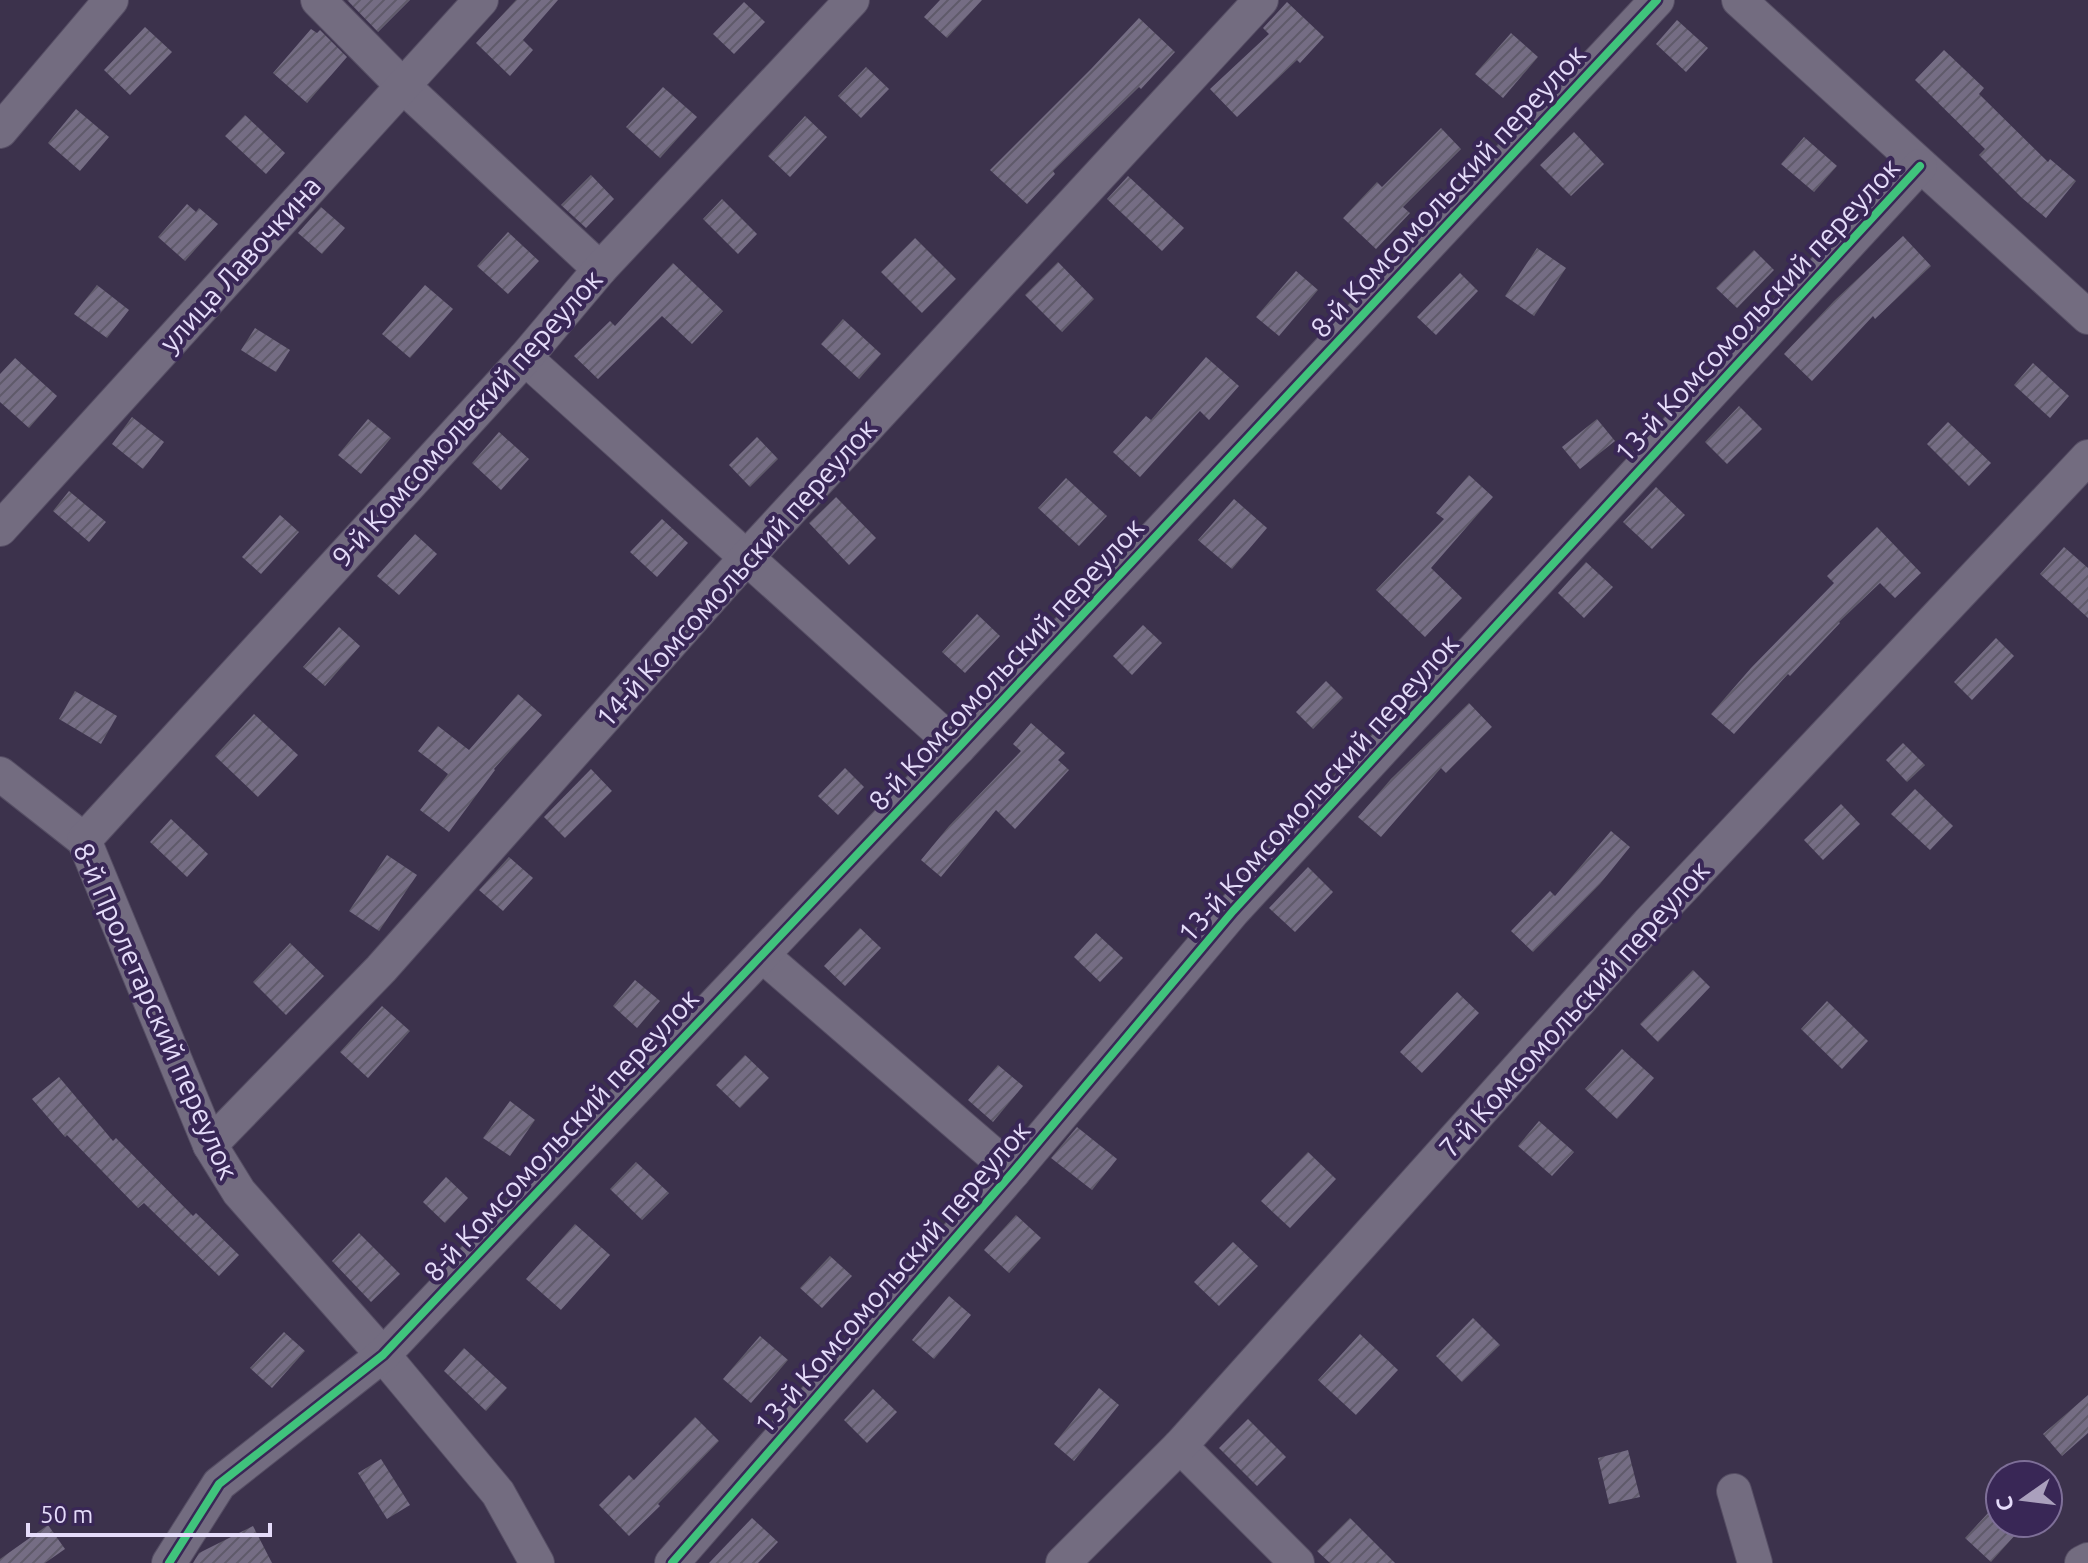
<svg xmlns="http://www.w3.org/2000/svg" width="2088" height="1563" font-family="Ubuntu,sans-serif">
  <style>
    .building { fill: url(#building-hatch) }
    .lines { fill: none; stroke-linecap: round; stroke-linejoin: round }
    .minor-casing { stroke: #564e64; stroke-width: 36 }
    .minor { stroke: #736c80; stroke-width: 34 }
    .cycleway-casing { stroke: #392756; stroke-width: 13 }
    .cycleway { stroke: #40c37c; stroke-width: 8 }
    .labels { text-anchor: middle; stroke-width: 8; stroke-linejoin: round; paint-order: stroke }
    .street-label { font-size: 28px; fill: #e5dcfa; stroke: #392756 }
  </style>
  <defs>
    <pattern id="building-hatch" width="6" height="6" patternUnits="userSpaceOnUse" patternTransform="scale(2)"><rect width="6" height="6" fill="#756d84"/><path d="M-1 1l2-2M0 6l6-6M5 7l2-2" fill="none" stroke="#5f5a6a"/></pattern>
  </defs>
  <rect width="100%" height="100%" fill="#3c324c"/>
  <g class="building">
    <polygon points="347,0 410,0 378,32"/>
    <polygon points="516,0 558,0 523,40 533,50 510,76 476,43"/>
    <polygon points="940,0 982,0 947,38 924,17"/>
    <polygon points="744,2 765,22 734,54 713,34"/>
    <polygon points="1287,2 1324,37 1300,63 1297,60 1237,117 1210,89 1269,34 1263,28"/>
    <polygon points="1139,18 1175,52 1141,89 1139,87 1053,171 1055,174 1027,204 990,170 1091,69"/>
    <polygon points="1677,20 1708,48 1686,72 1656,44"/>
    <polygon points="145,27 172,52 130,95 104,70"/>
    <polygon points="311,29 317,33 320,30 347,57 307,103 273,73"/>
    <polygon points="1511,33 1538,57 1503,98 1475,74"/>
    <polygon points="1944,50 1984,88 1979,94 2048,162 2050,159 2076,181 2046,218 2022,198 1979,155 1985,149 1915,80"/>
    <polygon points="866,67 889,89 861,118 838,96"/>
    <polygon points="663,87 697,117 660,158 626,127"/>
    <polygon points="76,109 109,137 80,171 48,143"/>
    <polygon points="245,115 285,153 266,174 225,136"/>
    <polygon points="805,116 827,137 790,177 768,156"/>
    <polygon points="1441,128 1461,149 1403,207 1410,213 1376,249 1343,218 1377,182 1382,187"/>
    <polygon points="1574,132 1604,164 1571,196 1540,165"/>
    <polygon points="1804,137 1837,166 1814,192 1781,164"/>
    <polygon points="591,175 614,199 586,228 561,205"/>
    <polygon points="1128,176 1184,228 1162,251 1107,199"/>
    <polygon points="722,199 757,234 738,254 703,219"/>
    <polygon points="187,204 196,212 199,208 218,224 185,261 158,237"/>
    <polygon points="321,207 345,228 322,254 298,233"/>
    <polygon points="508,232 539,261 508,294 477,266"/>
    <polygon points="1903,236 1931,266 1875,319 1873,316 1812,381 1784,354 1834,301"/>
    <polygon points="915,238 956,279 922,313 881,272"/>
    <polygon points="1537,248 1566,268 1534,316 1505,296"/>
    <polygon points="1754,250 1774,270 1737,308 1716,288"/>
    <polygon points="1058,262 1094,299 1062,332 1025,295"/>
    <polygon points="673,263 723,311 692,344 662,316 598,379 574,356 610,321 615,326"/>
    <polygon points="1296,271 1318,290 1279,336 1256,317"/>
    <polygon points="1460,273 1478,291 1436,335 1417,317"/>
    <polygon points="97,285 129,310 107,338 74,314"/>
    <polygon points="425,285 453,309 410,358 382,334"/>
    <polygon points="843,319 881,354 859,379 821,344"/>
    <polygon points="255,328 290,350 276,372 241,350"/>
    <polygon points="1206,357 1239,386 1209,420 1200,411 1140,477 1113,452 1146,416 1151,420"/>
    <polygon points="15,358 57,396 29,428 0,402 0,374"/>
    <polygon points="2033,363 2069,396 2050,418 2014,385"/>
    <polygon points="1739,406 1762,429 1727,464 1705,442"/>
    <polygon points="132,417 164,442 143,469 112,444"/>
    <polygon points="368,419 391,438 361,474 338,455"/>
    <polygon points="1597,419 1615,441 1580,469 1562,447"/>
    <polygon points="1948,422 1991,463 1969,486 1927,444"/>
    <polygon points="499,432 529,459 501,490 472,463"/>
    <polygon points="757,437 778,459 750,487 729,465"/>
    <polygon points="1469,475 1493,497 1431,568 1462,598 1425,637 1376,590 1444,519 1436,513"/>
    <polygon points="1066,478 1107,516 1079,546 1038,508"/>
    <polygon points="1656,487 1685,515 1652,549 1623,522"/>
    <polygon points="69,491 106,522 89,542 53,511"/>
    <polygon points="836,497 876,538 849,565 809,523"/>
    <polygon points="1234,499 1267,528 1232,569 1198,540"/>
    <polygon points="280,515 299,532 261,574 242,557"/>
    <polygon points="662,519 688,543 657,577 630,552"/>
    <polygon points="1877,527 1921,573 1895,598 1880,583 1839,622 1840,623 1790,676 1788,674 1734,734 1711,714 1751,668 1834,583 1827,576"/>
    <polygon points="415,534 437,554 399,595 377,576"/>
    <polygon points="2064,547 2088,568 2088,618 2040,574"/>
    <polygon points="1586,562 1613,587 1584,618 1558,593"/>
    <polygon points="977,614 1000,636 965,673 942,652"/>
    <polygon points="1143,625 1162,643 1132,675 1113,656"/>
    <polygon points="339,627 360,646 325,686 303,667"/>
    <polygon points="1996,638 2014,656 1972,700 1954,682"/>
    <polygon points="1326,681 1343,698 1313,729 1296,712"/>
    <polygon points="75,691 117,716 101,744 59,719"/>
    <polygon points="518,694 542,715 494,769 495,770 449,832 420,810 448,774 418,751 438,726 469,750"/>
    <polygon points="1469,703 1492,727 1446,773 1441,768 1381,837 1358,817 1391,779"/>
    <polygon points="254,714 298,755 258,797 215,756"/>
    <polygon points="1031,723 1065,753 1058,760 1069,770 1015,829 996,810 941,877 921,860 949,826 1021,751 1013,744"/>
    <polygon points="1903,743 1925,765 1907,782 1886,760"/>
    <polygon points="845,768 864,787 838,815 818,796"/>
    <polygon points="591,769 612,791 565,838 544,817"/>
    <polygon points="1915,789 1953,826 1930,850 1891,814"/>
    <polygon points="1841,804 1860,824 1823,860 1804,840"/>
    <polygon points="171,819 208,854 187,877 150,842"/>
    <polygon points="1611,831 1630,847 1600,884 1533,952 1511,931 1550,891 1555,896"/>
    <polygon points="387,855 417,875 379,931 349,911"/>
    <polygon points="509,857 533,878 503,911 479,890"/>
    <polygon points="1308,867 1333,892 1295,932 1269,908"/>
    <polygon points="860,928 881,948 845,986 824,966"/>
    <polygon points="1096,933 1123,958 1100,982 1074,957"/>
    <polygon points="290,943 324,976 286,1015 253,982"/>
    <polygon points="1693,970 1710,987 1658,1042 1640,1024"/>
    <polygon points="635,980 660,1001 637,1028 613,1006"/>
    <polygon points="1457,992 1479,1013 1422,1073 1400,1052"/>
    <polygon points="1827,1001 1868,1041 1842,1069 1801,1029"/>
    <polygon points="382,1006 410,1031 368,1078 340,1052"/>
    <polygon points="1622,1049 1654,1078 1617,1119 1585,1089"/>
    <polygon points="745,1055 769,1078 740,1108 716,1085"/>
    <polygon points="998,1065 1023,1086 993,1122 968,1100"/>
    <polygon points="59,1077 113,1141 116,1138 193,1216 196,1213 239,1255 219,1276 144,1203 138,1208 67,1135 65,1137 32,1099"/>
    <polygon points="510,1101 535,1120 510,1156 483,1138"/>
    <polygon points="1539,1121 1574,1152 1552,1176 1518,1146"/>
    <polygon points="1077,1127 1117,1159 1092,1190 1051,1158"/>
    <polygon points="1308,1152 1336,1179 1290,1228 1261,1201"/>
    <polygon points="636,1162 669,1193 642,1220 610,1189"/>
    <polygon points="446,1177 468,1198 445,1223 423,1202"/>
    <polygon points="1016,1215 1041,1238 1009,1273 984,1250"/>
    <polygon points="575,1224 610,1255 561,1310 526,1279"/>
    <polygon points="359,1233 400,1274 371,1302 332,1261"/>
    <polygon points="1233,1242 1258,1266 1219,1306 1194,1282"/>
    <polygon points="830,1256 852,1276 822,1308 800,1288"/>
    <polygon points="949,1296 971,1315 934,1359 912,1340"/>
    <polygon points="1473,1318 1500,1345 1462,1382 1436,1356"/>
    <polygon points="284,1332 305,1351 272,1388 250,1368"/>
    <polygon points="1360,1334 1398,1370 1356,1415 1318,1380"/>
    <polygon points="760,1336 788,1360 751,1403 723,1379"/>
    <polygon points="464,1348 507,1388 486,1411 444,1371"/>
    <polygon points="1099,1388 1119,1405 1074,1461 1054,1444"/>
    <polygon points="873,1389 897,1412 867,1443 844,1420"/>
    <polygon points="2088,1395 2088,1433 2062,1456 2043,1434"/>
    <polygon points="695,1417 719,1441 658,1504 660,1506 629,1536 599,1505 629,1475 634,1480"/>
    <polygon points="1248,1419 1286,1457 1257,1486 1219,1448"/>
    <polygon points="1628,1450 1640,1497 1609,1504 1598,1458"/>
    <polygon points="381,1459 410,1505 387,1519 358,1473"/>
    <polygon points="2000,1500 2000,1523 2026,1523 1991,1562 1965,1538"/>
    <polygon points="752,1518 778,1542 758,1563 709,1563"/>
    <polygon points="1350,1518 1395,1563 1330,1563 1317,1551"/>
    <polygon points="48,1525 65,1549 45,1563 0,1563 0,1559"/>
    <polygon points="253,1526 272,1563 193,1563 199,1553"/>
  </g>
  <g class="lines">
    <defs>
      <g id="minor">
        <polyline points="318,0 402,85 600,269"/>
        <polyline points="1739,0 2088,317"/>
        <polyline points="0,131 111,0"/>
        <polyline points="525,358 958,748"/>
        <polyline points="0,529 481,0"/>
        <polyline points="0,774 84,840 210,1145 239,1192 383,1355 498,1493 537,1563"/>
        <polyline points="84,840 525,358 600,269 852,0"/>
        <polyline points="762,955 1013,1172"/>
        <polyline points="210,1145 381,969 746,558 1261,0"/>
        <polyline points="1180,1446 1297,1563"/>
        <polyline points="1734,1491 1755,1563"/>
        <polyline points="169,1563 219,1484 383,1355 958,748 1657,0"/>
        <polyline points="672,1563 1013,1172 1233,911 1920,166"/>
        <polyline points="1063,1563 1180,1446 1648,924 2088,457"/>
        <polyline points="2082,1563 2088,1560"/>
      </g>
    </defs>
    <use href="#minor" class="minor-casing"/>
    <use href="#minor" class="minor"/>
    <defs>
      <g id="cycleway">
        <polyline points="169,1563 219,1484 383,1355 958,748 1657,0"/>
        <polyline points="672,1563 1013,1172 1233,911 1920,166"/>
      </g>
    </defs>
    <use href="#cycleway" class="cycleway-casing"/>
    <use href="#cycleway" class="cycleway"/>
  </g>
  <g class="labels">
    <g class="street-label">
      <text transform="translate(1448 191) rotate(-47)" y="10">8-й Комсомольский переулок</text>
      <text transform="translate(240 264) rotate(-48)" y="10">улица Лавочкина</text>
      <text transform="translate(1757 310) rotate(-47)" y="10">13-й Комсомольский переулок</text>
      <text transform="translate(467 418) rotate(-48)" y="10">9-й Комсомольский переулок</text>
      <text transform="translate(736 573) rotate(-48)" y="10">14-й Комсомольский переулок</text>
      <text transform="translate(1006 664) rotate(-47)" y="10">8-й Комсомольский переулок</text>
      <text transform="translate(1318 788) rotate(-48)" y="10">13-й Комсомольский переулок</text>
      <text transform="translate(1574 1009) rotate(-48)" y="10">7-й Комсомольский переулок</text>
      <text transform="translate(156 1011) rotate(66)" y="10">8-й Пролетарский переулок</text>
      <text transform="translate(561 1135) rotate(-47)" y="10">8-й Комсомольский переулок</text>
      <text transform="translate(892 1277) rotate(-49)" y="10">13-й Комсомольский переулок</text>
    </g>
  </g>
  <g transform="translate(2024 1499) rotate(256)"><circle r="38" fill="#392756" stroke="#7e6f98" stroke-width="2"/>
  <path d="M0-6L14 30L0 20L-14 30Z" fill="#aaa0bd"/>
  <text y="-12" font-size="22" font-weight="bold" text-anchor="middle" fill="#e5dcfa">С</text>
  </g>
  <path d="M28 1523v12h242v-12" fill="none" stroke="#e5dcfa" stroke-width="4"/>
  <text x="40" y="1523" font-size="24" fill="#e5dcfa" stroke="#392756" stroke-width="6" paint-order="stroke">50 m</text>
</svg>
